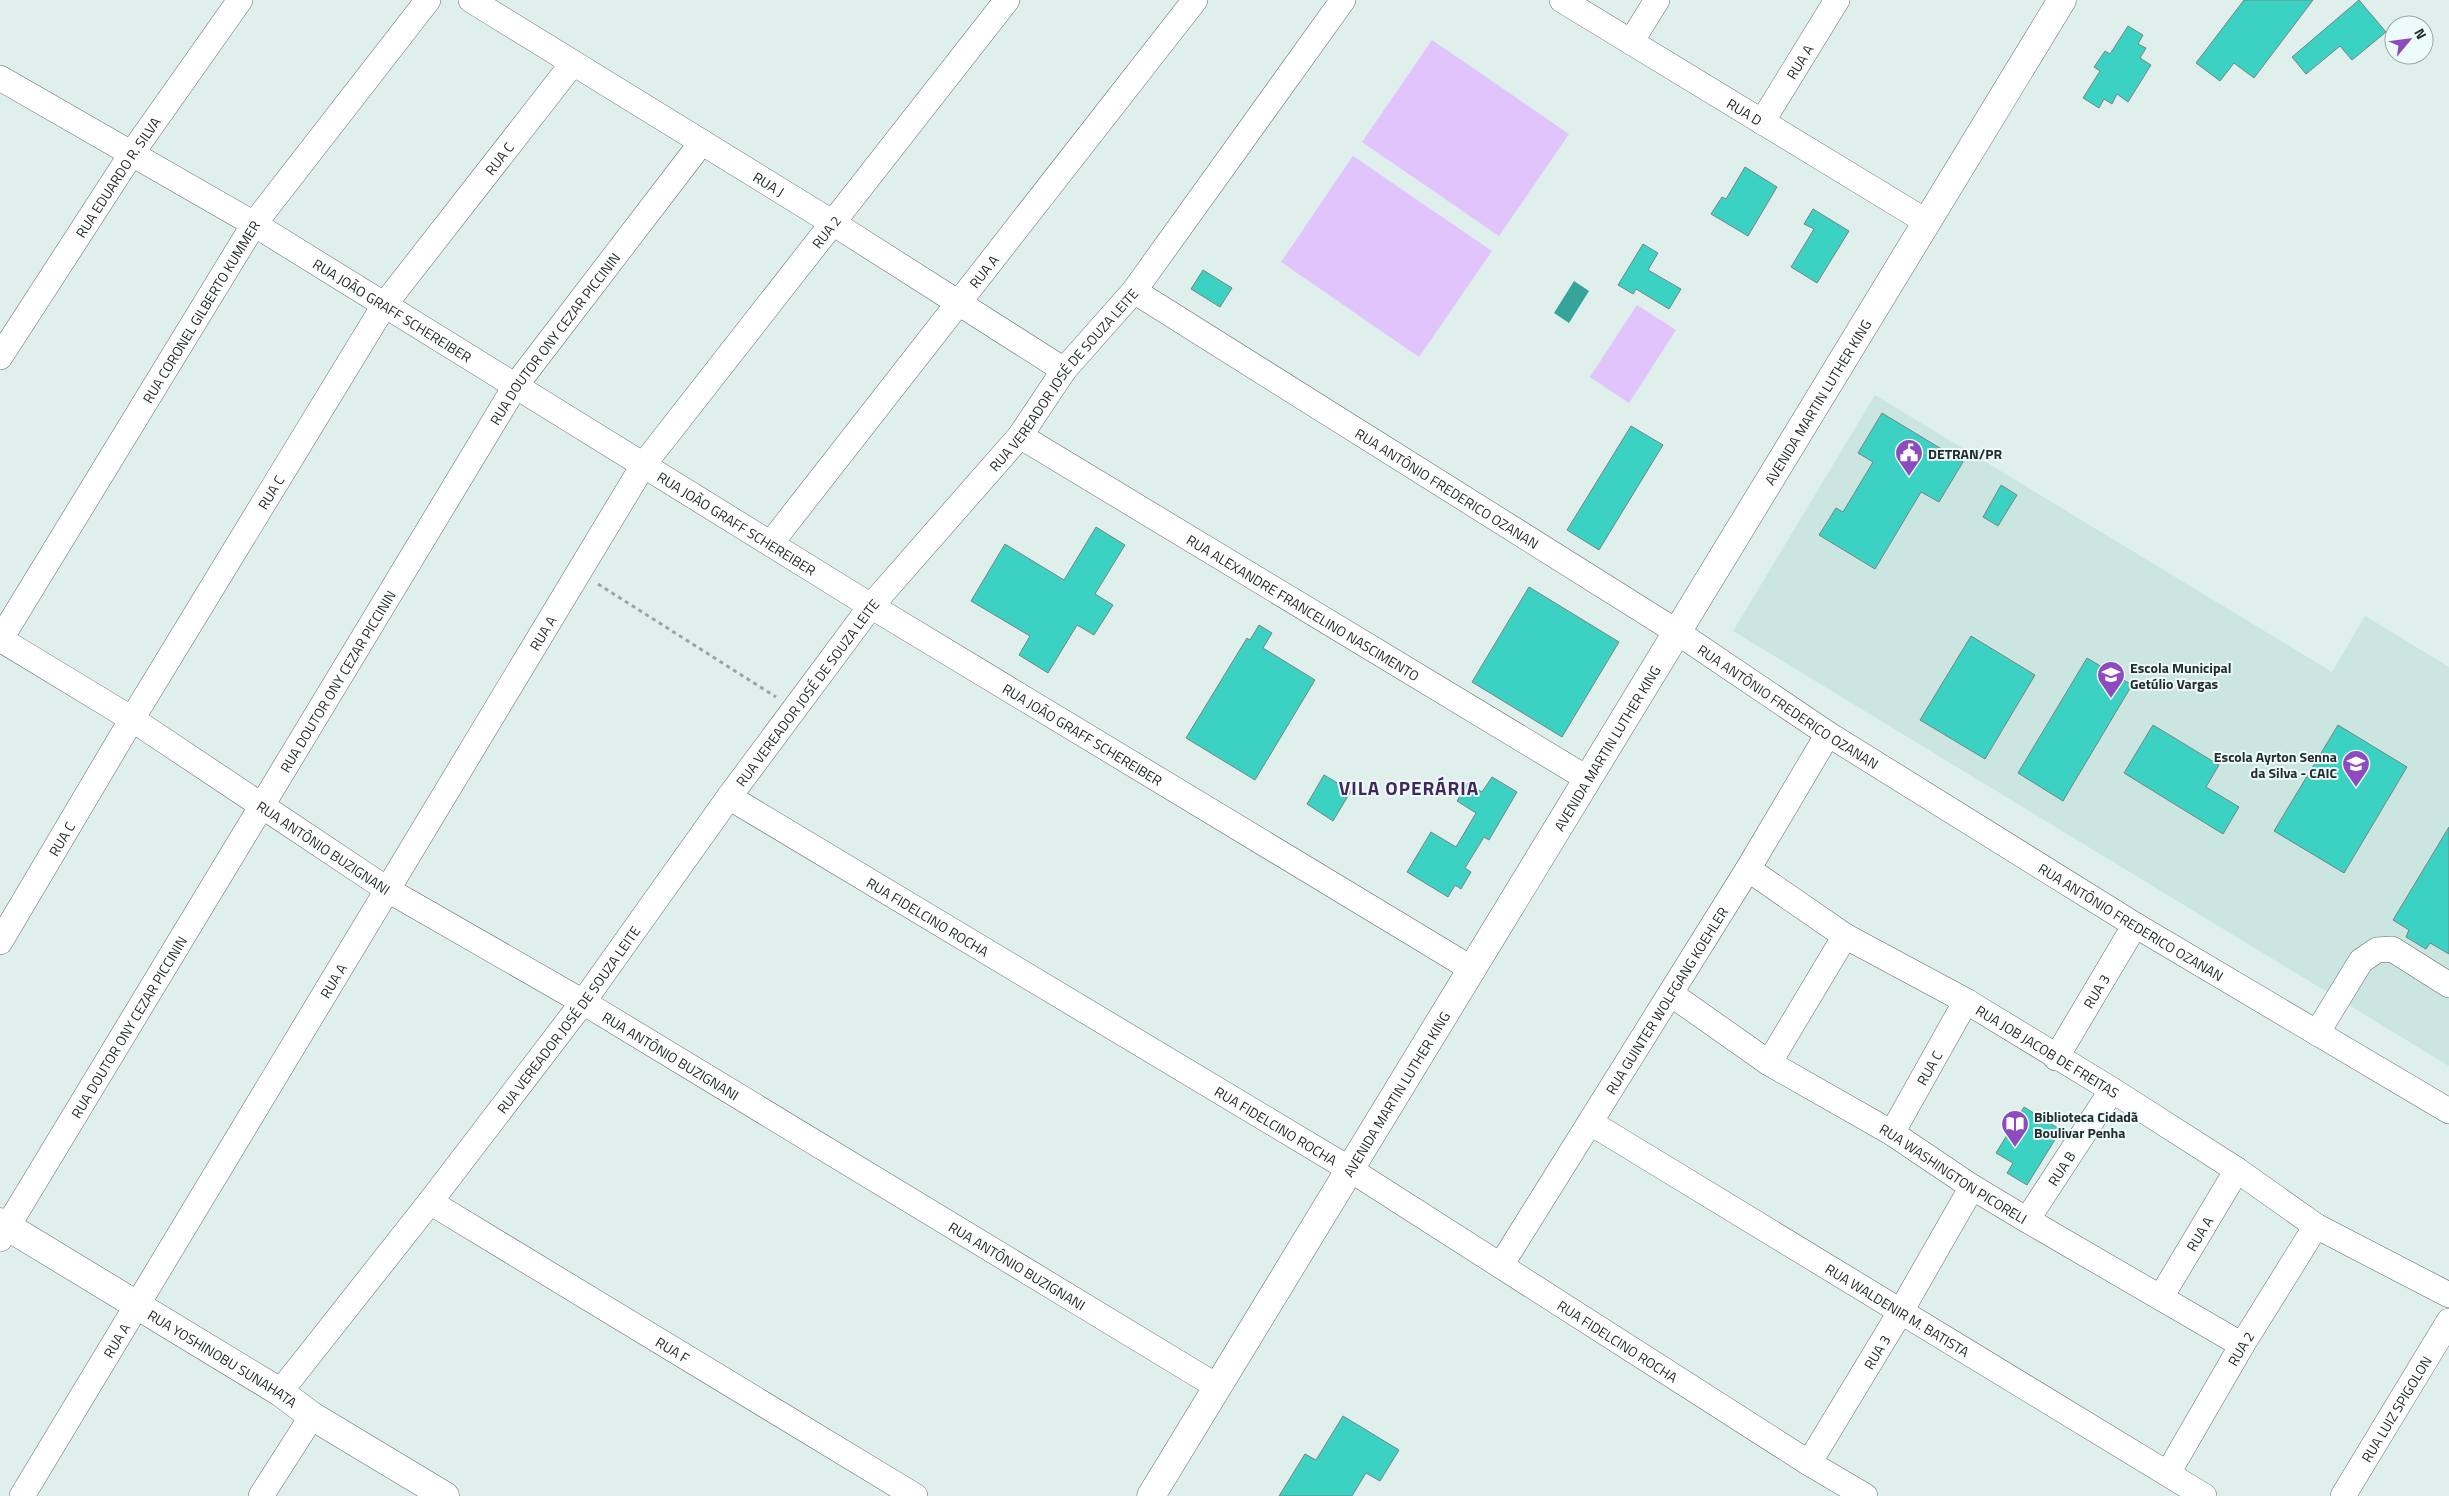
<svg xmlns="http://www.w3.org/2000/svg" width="2449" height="1496" viewBox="0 0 2449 1496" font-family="'Titillium Web',sans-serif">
<rect width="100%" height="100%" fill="#dfefec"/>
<path fill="#cbe5e1" d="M1875 395 2332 672 2365 616 2449 667V1066L1733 631Z"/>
<path fill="#e0c4fb" d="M1432 40 1569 134 1499 236 1362 142Z
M1353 156 1492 251 1419 357 1281 262Z
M1637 305 1676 330 1629 403 1590 377Z"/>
<path fill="#36a49a" d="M1574 281 1589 291 1569 323 1554 313Z"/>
<path fill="#3bd2c4" stroke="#778583" d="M2244 0H2313L2254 78 2234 63 2220 81 2196 63Z
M2359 0 2386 32 2352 60 2340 46 2306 74 2292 57Z
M2128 26 2143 35 2138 44 2146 48 2140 58 2151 65 2128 102 2117 94 2112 104 2104 99 2099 108 2083 98 2100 71 2094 67 2105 51 2110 54Z
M1745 167 1777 187 1748 236 1711 214 1722 197 1726 199Z
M1813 209 1849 231 1817 283 1791 267 1814 229 1804 224Z
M1643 244 1658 253 1648 270 1681 289 1669 309 1636 289 1633 294 1618 285Z
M1203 270 1232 288 1220 307 1191 289Z
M1882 413 1963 462 1939 502 1921 492 1875 569 1819 535 1836 508 1843 512 1873 462 1858 453Z
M1631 426 1663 445 1599 550 1567 530Z
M2001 485 2017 495 1998 526 1983 517Z
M1096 527 1125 545 1095 594 1113 605 1094 635 1077 625 1048 673 1019 655 1030 636 971 601 1005 544 1064 580Z
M1529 587 1619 642 1562 737 1472 682Z
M1259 625 1272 633 1263 648 1315 680 1255 780 1186 738 1247 638 1250 640Z
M1971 636 2035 675 1985 759 1920 720Z
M2087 658 2132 685 2063 801 2018 773Z
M2153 725 2219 765 2206 787 2239 807 2223 834 2124 773Z
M2338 725 2407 767 2344 873 2274 831Z
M1324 775 1351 791 1333 821 1307 804Z
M1492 777 1517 792 1489 840 1484 837 1465 868 1471 872 1461 889 1455 885 1448 897 1407 872 1431 832 1456 847 1476 813 1457 801 1468 783 1482 792Z
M2449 827V954L2430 943 2426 949 2406 937 2409 930 2393 920Z
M2024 1107 2061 1130 2027 1185 2007 1173 2013 1163 1996 1153Z
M1343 1416 1399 1450 1380 1481 1366 1473 1352 1496H1279L1305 1454 1316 1460Z"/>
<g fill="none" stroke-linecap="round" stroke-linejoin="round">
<defs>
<g id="minor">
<path id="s1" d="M471 0 833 223 1064 370"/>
<path id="s2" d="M1562 0 1927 222"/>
<path d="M1631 42 1657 0"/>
<path id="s3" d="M0 78 254 224 871 606 1472 969"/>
<path id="s4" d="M1762 122 1837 0"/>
<path id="s5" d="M1134 291 1677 632 1828 734 2135 925 2449 1111"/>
<path id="s6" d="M0 357 132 153 240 0"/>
<path id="s7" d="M1020 436 1588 779"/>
<path id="s8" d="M771 543 1195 0"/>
<path id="s9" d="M0 639 132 719 388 890 583 1002 1218 1387"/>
<path id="s10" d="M0 640 254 224 428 0"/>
<path id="s11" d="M729 797 1351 1170 1809 1463 1865 1496"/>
<path id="s12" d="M1748 869 1845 936 1966 1001 2112 1090 2237 1170 2316 1226 2449 1295"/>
<path id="s13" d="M0 942 132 719 385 304 573 63"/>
<path id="s14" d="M1671 994 1769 1063 1892 1133 1972 1187 2027 1220 2242 1345"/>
<path d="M2317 1033 2361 961 2377 950 2392 949 2449 985"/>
<path id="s15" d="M2056 1058 2135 925"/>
<path d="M1769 1063 1845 936"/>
<path id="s16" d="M1591 1123 2204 1496"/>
<path id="s17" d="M1892 1133 1966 1001"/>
<path id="s18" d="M430 1202 915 1496"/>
<path id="s19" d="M2027 1220 2112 1090"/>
<path id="s20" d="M0 1239 516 385 702 142"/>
<path id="s21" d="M1501 1265 1748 869 1828 734"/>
<path id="s22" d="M2161 1297 2237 1170"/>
<path id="s23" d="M280 1392 430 1202 583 1002 729 797 871 606 1020 436 1064 370 1134 291 1343 0"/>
<path id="s24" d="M1809 1463 1901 1311 1972 1187"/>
<path id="s25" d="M2168 1473 2242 1345 2316 1226"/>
<path id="s26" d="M22 1496 644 464 1007 0"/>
<path d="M261 1496 312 1416"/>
<path id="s27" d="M2343 1496 2449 1321"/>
</g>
<g id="major">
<path id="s28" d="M0 1222 280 1392 312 1416 445 1496"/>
<path id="s29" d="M1151 1496 2062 0"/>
</g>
</defs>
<use href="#minor" stroke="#606e6c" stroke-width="26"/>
<use href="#major" stroke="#606e6c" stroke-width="29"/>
<path stroke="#99a6a3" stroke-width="3" stroke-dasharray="4 4" stroke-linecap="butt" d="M598 584 776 697"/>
<use href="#minor" stroke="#fff" stroke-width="25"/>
<use href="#major" stroke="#fff" stroke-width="28"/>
</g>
<defs>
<symbol id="civic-pin" viewBox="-11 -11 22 30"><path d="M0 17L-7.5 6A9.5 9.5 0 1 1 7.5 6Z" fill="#8e4bc0" stroke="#ecfcfa"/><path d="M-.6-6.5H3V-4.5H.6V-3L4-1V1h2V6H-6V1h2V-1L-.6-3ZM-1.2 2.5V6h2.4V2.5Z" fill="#fff"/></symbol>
<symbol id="school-pin" viewBox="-11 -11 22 30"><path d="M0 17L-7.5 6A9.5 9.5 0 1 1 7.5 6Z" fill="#8e4bc0" stroke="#ecfcfa"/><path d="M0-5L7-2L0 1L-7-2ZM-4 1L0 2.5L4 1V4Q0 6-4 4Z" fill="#fff"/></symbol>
<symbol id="library-pin" viewBox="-11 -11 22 30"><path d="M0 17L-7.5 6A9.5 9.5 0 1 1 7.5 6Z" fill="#8e4bc0" stroke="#ecfcfa"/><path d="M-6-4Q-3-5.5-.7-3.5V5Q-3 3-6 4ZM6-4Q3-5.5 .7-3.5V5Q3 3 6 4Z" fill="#fff"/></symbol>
</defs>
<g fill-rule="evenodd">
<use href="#civic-pin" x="1893" y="437" width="32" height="43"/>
<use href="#school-pin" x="2095" y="659" width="32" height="43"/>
<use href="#school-pin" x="2340" y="748" width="32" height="43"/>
<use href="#library-pin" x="1999" y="1108" width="32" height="43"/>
</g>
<g text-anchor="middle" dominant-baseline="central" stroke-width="4" stroke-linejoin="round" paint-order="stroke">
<g font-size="14" fill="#262c2b" stroke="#ecfcfa">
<text stroke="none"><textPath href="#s4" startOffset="71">RUA A</textPath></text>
<text stroke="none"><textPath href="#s2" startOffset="214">RUA D</textPath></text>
<text stroke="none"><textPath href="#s13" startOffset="930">RUA C</textPath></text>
<text stroke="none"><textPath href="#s6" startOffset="215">RUA EDUARDO R. SILVA</textPath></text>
<text stroke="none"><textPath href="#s1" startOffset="350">RUA J</textPath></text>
<text stroke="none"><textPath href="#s26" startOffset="1500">RUA 2</textPath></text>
<text stroke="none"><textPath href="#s8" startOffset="345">RUA A</textPath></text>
<text stroke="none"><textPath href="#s3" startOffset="456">RUA JOÃO GRAFF SCHEREIBER</textPath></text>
<text stroke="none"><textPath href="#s10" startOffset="385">RUA CORONEL GILBERTO KUMMER</textPath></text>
<text stroke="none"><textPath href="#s20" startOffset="1058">RUA DOUTOR ONY CEZAR PICCININ</textPath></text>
<text stroke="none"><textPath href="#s23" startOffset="1281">RUA VEREADOR JOSÉ DE SOUZA LEITE</textPath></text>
<text stroke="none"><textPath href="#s29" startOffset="1281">AVENIDA MARTIN LUTHER KING</textPath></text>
<text stroke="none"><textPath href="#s5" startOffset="370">RUA ANTÔNIO FREDERICO OZANAN</textPath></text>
<text stroke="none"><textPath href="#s13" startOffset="525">RUA C</textPath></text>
<text stroke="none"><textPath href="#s3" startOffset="861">RUA JOÃO GRAFF SCHEREIBER</textPath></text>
<text stroke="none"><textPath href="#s7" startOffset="331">RUA ALEXANDRE FRANCELINO NASCIMENTO</textPath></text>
<text stroke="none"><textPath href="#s26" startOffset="1008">RUA A</textPath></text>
<text stroke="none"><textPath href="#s20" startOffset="652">RUA DOUTOR ONY CEZAR PICCININ</textPath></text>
<text stroke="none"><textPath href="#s23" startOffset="876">RUA VEREADOR JOSÉ DE SOUZA LEITE</textPath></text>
<text stroke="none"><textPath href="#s5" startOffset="775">RUA ANTÔNIO FREDERICO OZANAN</textPath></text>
<text stroke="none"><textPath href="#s3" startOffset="1266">RUA JOÃO GRAFF SCHEREIBER</textPath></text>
<text stroke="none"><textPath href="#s29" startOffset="876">AVENIDA MARTIN LUTHER KING</textPath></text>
<text stroke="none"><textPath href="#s13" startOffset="120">RUA C</textPath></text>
<text stroke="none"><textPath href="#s9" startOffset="385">RUA ANTÔNIO BUZIGNANI</textPath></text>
<text stroke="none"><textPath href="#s11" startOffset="232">RUA FIDELCINO ROCHA</textPath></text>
<text stroke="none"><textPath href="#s5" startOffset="1180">RUA ANTÔNIO FREDERICO OZANAN</textPath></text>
<text stroke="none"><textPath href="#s26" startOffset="602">RUA A</textPath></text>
<text stroke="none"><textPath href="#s15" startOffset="78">RUA 3</textPath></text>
<text stroke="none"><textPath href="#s21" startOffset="312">RUA GUINTER WOLFGANG KOEHLER</textPath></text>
<text stroke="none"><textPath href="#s23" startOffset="471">RUA VEREADOR JOSÉ DE SOUZA LEITE</textPath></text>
<text stroke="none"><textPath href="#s20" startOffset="248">RUA DOUTOR ONY CEZAR PICCININ</textPath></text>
<text stroke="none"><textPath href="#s12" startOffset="351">RUA JOB JACOB DE FREITAS</textPath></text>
<text stroke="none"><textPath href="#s9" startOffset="790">RUA ANTÔNIO BUZIGNANI</textPath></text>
<text stroke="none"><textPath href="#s17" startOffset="75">RUA C</textPath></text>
<text stroke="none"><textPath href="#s29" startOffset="471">AVENIDA MARTIN LUTHER KING</textPath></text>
<text stroke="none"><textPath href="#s11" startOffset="638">RUA FIDELCINO ROCHA</textPath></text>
<text stroke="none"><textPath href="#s19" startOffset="62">RUA B</textPath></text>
<text stroke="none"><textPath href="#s14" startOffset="335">RUA WASHINGTON PICORELI</textPath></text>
<text stroke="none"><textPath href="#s22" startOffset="74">RUA A</textPath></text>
<text stroke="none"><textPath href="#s9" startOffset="1195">RUA ANTÔNIO BUZIGNANI</textPath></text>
<text stroke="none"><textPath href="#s16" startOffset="359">RUA WALDENIR M. BATISTA</textPath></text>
<text stroke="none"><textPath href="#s26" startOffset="182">RUA A</textPath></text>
<text stroke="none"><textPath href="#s11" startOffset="1042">RUA FIDELCINO ROCHA</textPath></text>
<text stroke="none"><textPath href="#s18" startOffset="284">RUA F</textPath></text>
<text stroke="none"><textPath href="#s25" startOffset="144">RUA 2</textPath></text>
<text stroke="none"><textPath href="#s24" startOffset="130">RUA 3</textPath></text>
<text stroke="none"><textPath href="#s28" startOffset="261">RUA YOSHINOBU SUNAHATA</textPath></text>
<text stroke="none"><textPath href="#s27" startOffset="102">RUA LUIZ SPIGOLON</textPath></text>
</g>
<g font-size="14" font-weight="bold" fill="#262c2b" stroke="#ecfcfa" text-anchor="start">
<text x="1928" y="453">DETRAN/PR</text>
<text x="2130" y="667">Escola Municipal<tspan x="2130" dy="16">Getúlio Vargas</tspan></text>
<text x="2337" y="756" text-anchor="end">Escola Ayrton Senna<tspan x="2337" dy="16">da Silva - CAIC</tspan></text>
<text x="2034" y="1116">Biblioteca Cidadã<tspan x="2034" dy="16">Boulivar Penha</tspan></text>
</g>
<g font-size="19" font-weight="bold" letter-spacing="1" fill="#45255d" stroke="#ecfcfa">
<text x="1409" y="787">VILA OPERÁRIA</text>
</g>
</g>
<g transform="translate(2409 40) rotate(61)"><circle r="24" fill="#ecfcfa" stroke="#9da9a7"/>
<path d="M0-4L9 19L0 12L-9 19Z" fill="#8e4bc0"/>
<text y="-8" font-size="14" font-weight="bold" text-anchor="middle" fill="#262c2b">N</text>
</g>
</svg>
